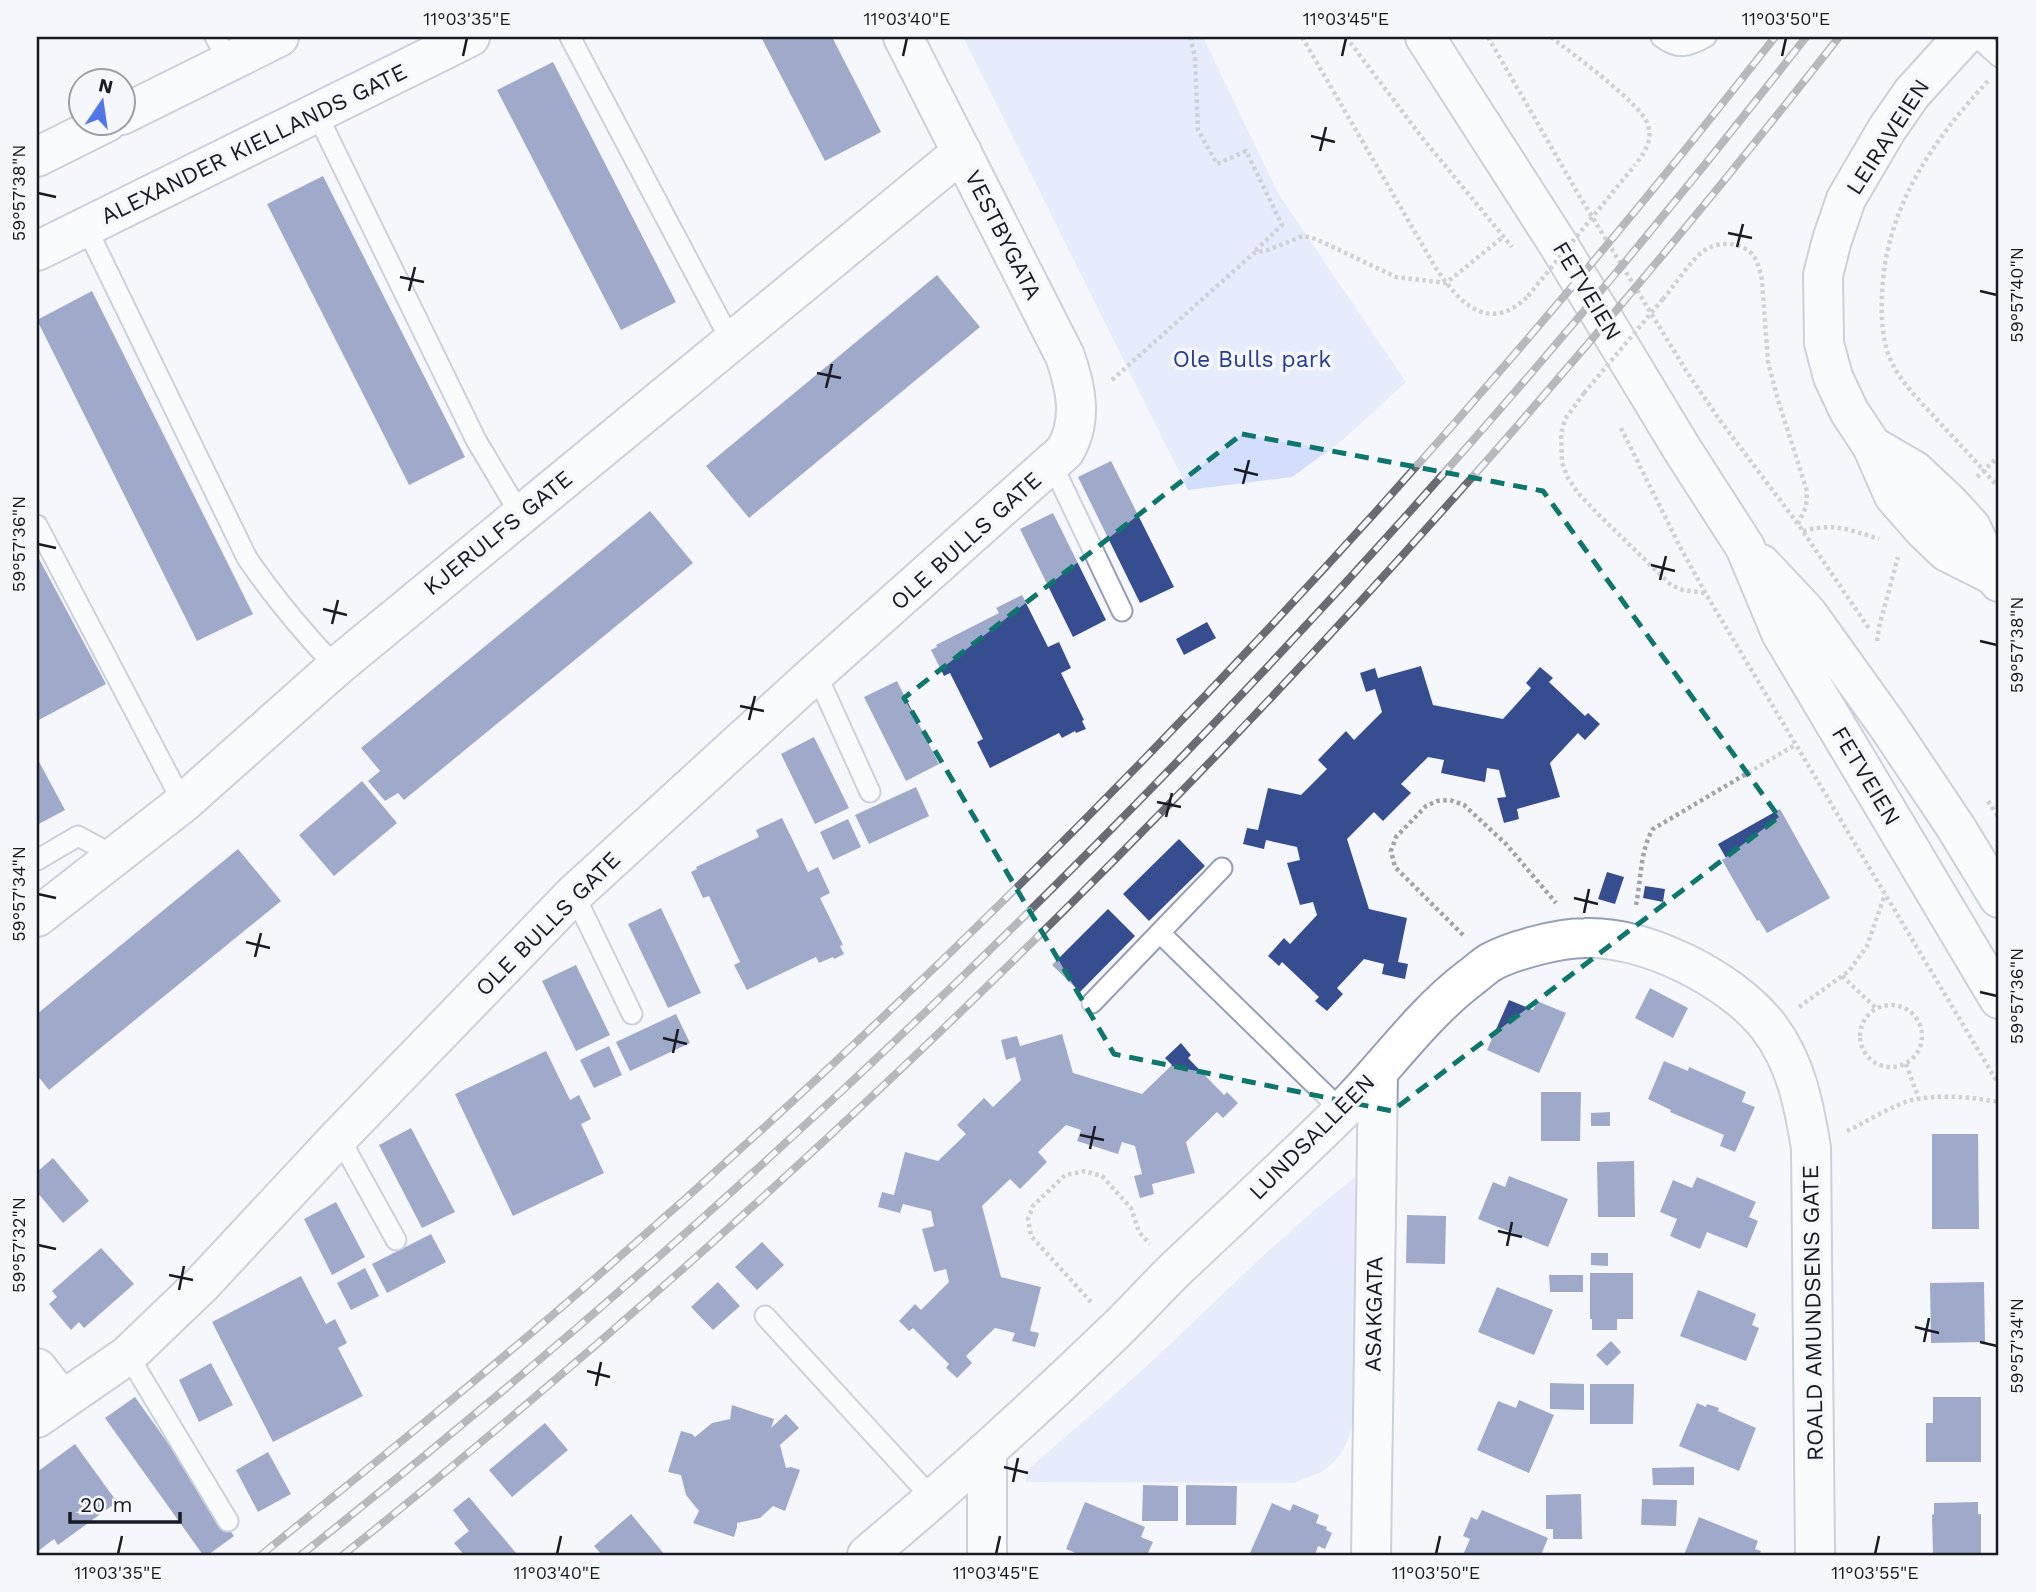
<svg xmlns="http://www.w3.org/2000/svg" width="2036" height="1592" viewBox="0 0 2036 1592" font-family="'Work Sans',sans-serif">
<rect width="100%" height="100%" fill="#f5f7fc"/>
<path fill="#d2defb" d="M963 37H1203L1278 193 1406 382 1343 440 1292 477 1188 490Z
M1355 1177 1358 1392C1354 1422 1350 1456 1321 1472 1312 1476 1303 1479 1294 1483L1026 1482 1025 1472C1062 1439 1101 1407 1138 1374 1210 1308 1278 1237 1355 1177Z"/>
<path fill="#364d8f" d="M761 37H832L881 132 825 161Z
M553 62 676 302 621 330 497 90Z
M323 176 465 457 409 485 267 204Z
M937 275 980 327 749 518 706 466Z
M92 291 253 614 197 641 37 320Z
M1111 461 1174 587 1140 603 1078 477Z
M650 511 693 563 404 800 398 793 385 801 368 781 380 771 361 748Z
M1053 513 1106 620 1073 637 1020 529Z
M37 555 106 684 37 721Z
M1022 595 1048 647 1059 642 1071 668 1061 673 1084 720 1082 721 1086 729 1076 733 1075 731 1062 738 1059 733 990 768 977 742 983 739 950 673 944 676 931 650 937 647 936 645 999 613 996 608Z
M1207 622 1216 638 1184 655 1176 639Z
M1421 666 1433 705 1503 719 1531 688 1526 683 1540 667 1553 678 1549 682 1585 716 1588 713 1600 724 1585 740 1578 733 1550 763 1560 797 1517 809 1519 819 1504 823 1497 798 1506 797 1499 770 1487 768 1485 782 1441 773 1444 760 1428 757 1401 784 1411 793 1383 821 1374 812 1347 839 1369 909 1407 918 1398 962 1408 964 1405 979 1382 974 1384 964 1364 959 1337 988 1343 994 1327 1011 1315 1001 1319 997 1282 962 1279 966 1268 956 1284 938 1290 944 1317 915 1313 902 1300 905 1287 863 1300 860 1297 847 1266 840 1264 849 1243 844 1247 828 1258 830 1268 788 1301 795 1327 769 1318 760 1346 731 1354 740 1382 712 1375 689 1366 692 1360 673 1375 668 1378 678Z
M897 681 939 764 906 781 864 697Z
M814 737 849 808 815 824 781 754Z
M37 758 65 810 37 825Z
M362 781 397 823 334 876 299 835Z
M916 787 929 816 869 844 855 815Z
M1780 809 1830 898 1767 933 1759 920 1757 921 1722 860 1726 858 1718 844Z
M782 818 808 872 818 867 830 893 820 898 843 945 840 946 844 954 834 959 833 957 819 963 816 957 747 990 734 965 740 962 709 896 703 898 691 872 697 869 696 867 759 837 756 830Z
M848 819 861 847 833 860 820 832Z
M1179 839 1205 866 1149 921 1123 894Z
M238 849 281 901 49 1090 37 1075V1014Z
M1607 872 1624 877 1615 904 1598 899Z
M1645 886 1665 889 1663 902 1643 898Z
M661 908 701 993 668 1008 628 924Z
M1108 909 1135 936 1080 992 1052 965Z
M576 965 610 1035 576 1051 542 981Z
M1650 988 1688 1008 1673 1038 1635 1018Z
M1509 1000 1533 1010 1537 1001 1566 1013 1539 1073 1487 1050Z
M676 1014 690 1043 630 1071 616 1042Z
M1062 1034 1073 1073 1142 1094 1172 1065 1165 1058 1181 1043 1191 1055 1188 1058 1224 1095 1227 1092 1238 1103 1223 1118 1217 1112 1186 1142 1195 1173 1152 1184 1154 1194 1140 1198 1134 1176 1142 1174 1135 1146 1122 1142 1118 1154 1077 1141 1081 1130 1066 1125 1038 1152 1047 1162 1020 1189 1010 1179 982 1206 1001 1277 1041 1287 1030 1331 1039 1333 1035 1347 1012 1341 1015 1333 995 1328 966 1356 972 1363 957 1378 946 1368 949 1364 913 1328 909 1331 899 1321 915 1304 921 1310 949 1282 946 1269 934 1272 922 1229 934 1226 931 1211 903 1204 900 1213 878 1207 882 1192 894 1195 905 1152 938 1161 966 1134 957 1125 984 1098 993 1107 1021 1080 1015 1057 1006 1060 1001 1040 1017 1036 1020 1046Z
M609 1046 622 1075 594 1088 580 1060Z
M546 1051 570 1100 579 1095 591 1119 581 1124 604 1173 513 1216 455 1094Z
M1664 1061 1688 1071 1689 1067 1746 1092 1742 1102 1755 1107 1735 1152 1720 1146 1724 1135 1670 1112 1671 1110 1648 1099Z
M1541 1092H1581L1580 1141H1541Z
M1610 1112V1126H1591V1113Z
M411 1128 455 1212 422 1228 379 1145Z
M1932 1134H1978L1979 1229H1932Z
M53 1158 89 1201 63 1223 37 1192V1172Z
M1634 1161 1635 1217H1598L1597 1162Z
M1509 1176 1568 1199 1548 1247 1478 1219 1493 1182 1505 1187Z
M1697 1177 1756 1202 1749 1217 1758 1221 1747 1248 1707 1232 1700 1249 1670 1236 1677 1219 1660 1212 1673 1180 1692 1188Z
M336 1202 365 1257 332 1275 304 1219Z
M1407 1215 1446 1216 1445 1264 1406 1263Z
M431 1234 446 1262 387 1293 372 1264Z
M762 1242 784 1265 757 1290 735 1267Z
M101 1248 134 1284 84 1328 79 1322 71 1330 49 1304 57 1297 52 1291Z
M1591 1253H1608V1266L1591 1265Z
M365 1268 379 1296 351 1310 337 1283Z
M1590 1273H1633V1319H1617V1330H1592V1319H1590Z
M1549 1275H1583V1292H1550Z
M301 1276 326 1324 335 1319 347 1343 338 1348 363 1396 273 1442 212 1322Z
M718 1282 740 1306 713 1330 691 1307Z
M1984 1282 1985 1342 1931 1343 1930 1283Z
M1497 1287 1553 1310 1534 1355 1478 1332Z
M1698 1290 1756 1314 1752 1325 1759 1328 1746 1361 1680 1336Z
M1611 1341 1621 1352 1607 1366 1596 1355Z
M211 1363 233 1405 199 1422 179 1380Z
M1550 1383 1584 1384V1410L1550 1409Z
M1590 1384H1634L1633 1424H1590Z
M135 1397 234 1536 208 1555H203L105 1418Z
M1933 1397H1981V1462H1926V1423H1933Z
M1519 1400 1554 1415 1529 1473 1477 1450 1498 1401 1516 1408Z
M1697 1403 1706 1407 1707 1404 1719 1408 1718 1411 1756 1428 1739 1471 1679 1446Z
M732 1405 774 1419 771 1428 786 1414 799 1428 780 1445 786 1468 791 1467 800 1470 785 1511 773 1506 760 1518 737 1523V1527L734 1537 693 1523 699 1511 686 1495 681 1475 668 1472 681 1431 692 1434 695 1437 712 1423 730 1419Z
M545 1423 568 1450 512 1497 489 1470Z
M75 1444 117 1502 58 1545 54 1539 37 1552V1472Z
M268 1452 291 1494 258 1512 236 1470Z
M1694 1467V1485H1653L1652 1468Z
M1143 1485 1178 1486V1521H1142Z
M1186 1485 1237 1486 1236 1525H1186Z
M1581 1494 1582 1539H1553V1529H1546V1495Z
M469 1497 516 1553 513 1555H464L454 1543 469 1531 453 1510Z
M1642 1499 1677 1500 1676 1526 1641 1525Z
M1085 1502 1145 1527 1141 1537 1153 1542 1147 1555H1080L1066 1549Z
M1978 1502V1514H1981V1555H1933L1932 1515 1934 1514V1503Z
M1272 1503 1290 1511 1293 1504 1319 1515 1316 1523 1327 1527 1326 1530 1332 1533 1325 1549 1318 1546 1315 1555H1256L1250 1553Z
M1482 1510 1548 1538 1541 1555H1463L1470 1539 1463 1536 1471 1517 1477 1520Z
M631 1514 665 1555H602L594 1546Z
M1699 1517 1758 1541 1755 1549 1761 1551 1759 1555H1684Z"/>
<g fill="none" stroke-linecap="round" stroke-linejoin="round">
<defs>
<path id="lane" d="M215 37 229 61
M570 37 732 343
M1661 37C1678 50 1688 47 1706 37
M1977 37 1999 57
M316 112 476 440 520 514
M86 227 247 558C275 599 302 631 336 667
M1052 464 1122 611
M37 525 183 803
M816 673 870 792
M37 860 78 836 115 856
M574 894 632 1014
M1160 933 1342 1111
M1092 1003 1222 868
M339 1137 396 1240
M765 1316 933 1499
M128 1355 228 1521"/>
<path id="street" d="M1963 37 1912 93 1887 129 1846 199 1832 240 1823 275 1824 343 1833 377 1849 411 1872 446 1894 496 1923 529 1947 552 1993 575 1999 582
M1872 446 1915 471 1949 503 1971 527 1993 575
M37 917 183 803 336 667 962 152
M37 1368 62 1400
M37 1418 128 1355 202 1284 339 1137 574 894 816 673 1065 451C1083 420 1076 388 1065 356L903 37
M867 1555C952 1484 1034 1409 1114 1332 1136 1311 1156 1288 1178 1267 1232 1216 1286 1166 1339 1114 1384 1070 1420 1016 1470 978 1477 973 1484 966 1491 962 1513 950 1560 938 1585 938 1646 936 1731 979 1768 1026 1796 1062 1804 1105 1811 1148L1815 1555
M987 1555V1451
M1371 1555 1378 1072"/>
<path id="secondary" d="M122 115 279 37
M37 157 107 122
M37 251 470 37"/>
<path id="highway" d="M1425 37 1558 244 1682 449 1745 547 1781 633 1999 999
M1761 564 1807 613 1888 726 1955 826 1999 898"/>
</defs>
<use href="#lane" stroke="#969fb6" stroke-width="23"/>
<use href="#street" stroke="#969fb6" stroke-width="42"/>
<use href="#secondary" stroke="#969fb6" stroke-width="42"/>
<use href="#highway" stroke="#969fb6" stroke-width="42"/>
<path stroke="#a0a3a9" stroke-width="4.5" stroke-dasharray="3.5 3.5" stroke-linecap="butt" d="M1190 37 1195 57 1198 130 1217 164 1246 151 1282 225 1255 251
M1302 37 1434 265C1457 301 1488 336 1528 296
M1346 37 1420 135 1512 247
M1488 37 1580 197 1687 372 1719 419 1798 524 1870 630
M1551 37C1571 53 1642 104 1648 125 1653 141 1644 153 1635 165
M1988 81C1931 142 1885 210 1882 295 1881 318 1882 342 1892 363 1903 385 1922 403 1938 421 1959 443 1979 465 1999 488
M1663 299C1673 287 1691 261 1702 252 1716 241 1740 241 1752 254 1758 261 1760 271 1762 280L1768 362 1778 400 1807 491 1806 507 1798 524
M1112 380 1254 253 1268 250 1303 236 1316 239 1396 277 1446 283 1503 237
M1584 393 1565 419 1561 434 1562 463 1568 478 1578 493 1600 516 1671 585 1683 590 1705 593
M1621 428 1680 547 1706 594 1999 1085
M1977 477 1999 456
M1803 531C1835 523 1848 529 1879 539
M1877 641 1879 627 1898 557
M1988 801 1999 818
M1636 905C1641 881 1640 850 1653 829L1795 745
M1463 935 1395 867 1391 851 1396 837 1426 806 1437 801 1450 800 1464 805 1506 844 1556 903
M1842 976 1876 1008
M1860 1036a31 31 0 1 1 62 0a31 31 0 1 1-62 0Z
M1799 1007 1849 971 1867 946 1885 894
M1906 1064 1919 1099
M1847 1131C1864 1123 1895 1104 1912 1100 1941 1094 1970 1097 1999 1102
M1091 1302 1031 1236 1028 1219 1033 1206 1065 1175 1085 1171 1102 1176 1131 1208 1139 1232 1150 1244"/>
<use href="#lane" stroke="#fff" stroke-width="19"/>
<use href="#street" stroke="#fff" stroke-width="38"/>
<use href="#secondary" stroke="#fff" stroke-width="38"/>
<use href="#highway" stroke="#fff" stroke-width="38"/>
<defs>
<path id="rail" d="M261 1555C370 1467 479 1379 585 1287 1020 910 1420 490 1775 37
M301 1555C861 1113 1368 600 1806 37
M343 1555C900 1110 1399 597 1839 37"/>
</defs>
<use href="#rail" stroke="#696c74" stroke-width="8"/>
<use href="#rail" stroke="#f5f7fc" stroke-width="5" stroke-dasharray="16" stroke-linecap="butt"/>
<path stroke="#a0a3a9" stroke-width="4.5" stroke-dasharray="3.5 3.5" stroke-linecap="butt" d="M1528 296 1635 165
M1584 393 1663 299"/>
</g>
<path d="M0 0H2036V1592H0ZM1242 434 1543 491 1779 817 1392 1111 1114 1054 904 698Z" fill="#f5f7fc" fill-opacity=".55" fill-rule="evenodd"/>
<path fill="none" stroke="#0f766e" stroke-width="5" stroke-dasharray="14 9" stroke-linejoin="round" d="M1242 434 1543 491 1779 817 1392 1111 1114 1054 904 698Z"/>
<path fill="none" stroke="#181b24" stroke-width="2.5" d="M463 56 467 38M903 56 907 38M1342 56 1346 38M1782 56 1786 38M1311 136 1335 142M1320 151 1326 127M38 193 56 197M1728 233 1752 238M1737 247 1743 224M400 277 424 282M409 291 415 267M1980 291 1997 295M817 373 841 378M826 388 832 364M1234 469 1258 475M1243 484 1249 460M38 544 56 548M1651 565 1675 571M1660 580 1666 556M323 609 347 615M332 624 338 600M1980 641 1997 645M740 706 764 711M749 720 755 696M1157 802 1181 807M1166 817 1172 793M38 894 56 898M1574 898 1598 904M1584 913 1589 889M246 942 270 948M255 957 261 933M1980 992 1997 996M663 1038 687 1044M673 1053 678 1029M1080 1135 1104 1140M1090 1149 1095 1126M1498 1231 1522 1237M38 1245 56 1249M1507 1246 1512 1222M169 1275 193 1280M179 1290 184 1266M1915 1327 1939 1333M1924 1342 1929 1318M1980 1342 1997 1346M587 1371 610 1377M596 1386 601 1362M1004 1467 1028 1473M1013 1482 1018 1458M118 1554 122 1536M557 1554 561 1536M996 1554 1000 1536M1436 1554 1440 1536M1875 1554 1879 1536"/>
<g text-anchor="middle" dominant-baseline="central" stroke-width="7" stroke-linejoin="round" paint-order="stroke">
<g font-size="23" fill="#181b24" stroke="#f5f7fc">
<text transform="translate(1888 137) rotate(-57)">LEIRAVEIEN</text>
<text transform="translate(254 144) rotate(-26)">ALEXANDER KIELLANDS GATE</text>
<text transform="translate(1003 235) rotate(63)">VESTBYGATA</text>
<text transform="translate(1587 291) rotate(59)">FETVEIEN</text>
<text transform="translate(498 533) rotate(-39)">KJERULFS GATE</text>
<text transform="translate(966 541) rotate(-42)">OLE BULLS GATE</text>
<text transform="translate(1866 776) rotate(59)">FETVEIEN</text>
<text transform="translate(548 924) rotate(-45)">OLE BULLS GATE</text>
<text transform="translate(1312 1137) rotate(-45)">LUNDSALLEEN</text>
<text transform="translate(1813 1313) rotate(-91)">ROALD AMUNDSENS GATE</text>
<text transform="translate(1374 1314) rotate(-89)">ASAKGATA</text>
</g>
<g font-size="23" fill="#243d92" stroke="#f5f7fc">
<text x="1252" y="359">Ole Bulls park</text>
</g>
</g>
<rect width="2036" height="1592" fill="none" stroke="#f5f7fc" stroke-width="77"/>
<g transform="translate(102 102) rotate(13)"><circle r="33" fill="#f5f7fc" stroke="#9d9fa6" stroke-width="2"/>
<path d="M0-5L12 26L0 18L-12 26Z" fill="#5076ea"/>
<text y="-10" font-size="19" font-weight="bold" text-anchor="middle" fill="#181b24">N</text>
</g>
<path d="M70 1512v10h110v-10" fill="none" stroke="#181b24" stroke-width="3.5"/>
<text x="80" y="1512" font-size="21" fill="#181b24" stroke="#f5f7fc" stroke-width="5" paint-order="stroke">20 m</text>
<rect x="38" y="38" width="1959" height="1516" fill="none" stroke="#181b24" stroke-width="2.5"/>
<g font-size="18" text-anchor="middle" fill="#181b24">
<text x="467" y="25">11°03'35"E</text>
<text x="907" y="25">11°03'40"E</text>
<text x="1346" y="25">11°03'45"E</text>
<text x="1786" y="25">11°03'50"E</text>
<text transform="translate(19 193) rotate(-90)" y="6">59°57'38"N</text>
<text transform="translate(2017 295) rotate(-90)" y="6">59°57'40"N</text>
<text transform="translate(19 544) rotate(-90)" y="6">59°57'36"N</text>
<text transform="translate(2017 645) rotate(-90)" y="6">59°57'38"N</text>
<text transform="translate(19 894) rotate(-90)" y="6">59°57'34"N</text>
<text transform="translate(2017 996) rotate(-90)" y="6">59°57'36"N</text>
<text transform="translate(19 1245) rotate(-90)" y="6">59°57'32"N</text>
<text transform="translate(2017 1346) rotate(-90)" y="6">59°57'34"N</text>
<text x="118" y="1579">11°03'35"E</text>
<text x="557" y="1579">11°03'40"E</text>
<text x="996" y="1579">11°03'45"E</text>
<text x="1436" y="1579">11°03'50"E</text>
<text x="1875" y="1579">11°03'55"E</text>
</g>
</svg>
